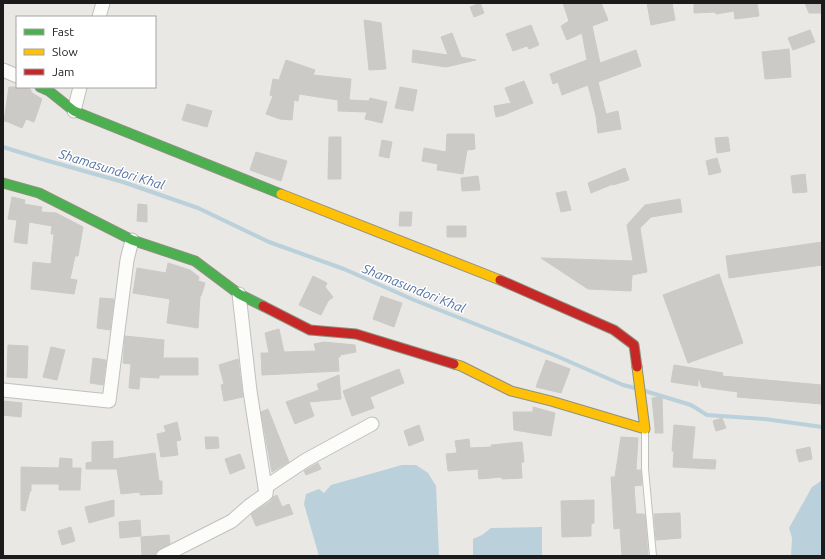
<svg xmlns="http://www.w3.org/2000/svg" width="825" height="559" viewBox="0 0 825 559" font-family="Ubuntu,sans-serif">
<rect width="100%" height="100%" fill="#e9e8e4"/>
<path fill="#bad0da" d="M402 465H416L428 473 436 486 439 556H319L304 504 306 494 319 489 324 493 331 485Z
M821 481 822 482V556H791L792 538 789 528 812 487Z
M542 527V556H473V539L482 535 491 528Z"/>
<g fill="none" stroke-linecap="round" stroke-linejoin="round">
<path stroke="#bad0da" stroke-width="4" d="M3 147 45 160 123 182 198 208 269 242 344 269 414 300 554 355 623 385 635 388
M645 391 691 405 707 415 765 419 822 427"/>
</g>
<path fill="#cccac7" stroke="#cccac5" d="M480 3 484 13 474 17 470 7Z
M563 3H601L608 20 592 26 600 63 636 50 641 66 598 82 606 114 618 111 621 129 598 133 596 116 588 85 562 95 558 82 553 84 550 74 587 60 582 33 567 40 561 26 569 21Z
M647 3H672L675 20 651 25Z
M694 3H757L759 16 735 19 734 11 716 14 715 12 694 13Z
M805 3H822V13H809Z
M364 20 381 23 386 69 369 70Z
M531 25 539 45 529 49 527 46 513 51 506 34Z
M810 30 815 42 793 50 788 38Z
M452 33 461 57 476 60 446 67 412 62 413 50 448 55 441 37Z
M789 49 791 77 765 79 762 52Z
M286 60 315 70 313 75 351 79 349 100 369 101 370 98 387 102 382 123 365 119 367 112 338 111V100L299 94 298 101 294 100 292 120 280 119 266 114 273 96 270 95 273 79 279 80Z
M524 81 533 103 504 115 496 117 494 106 511 103 505 88Z
M9 87H23L30 89 32 93 42 99 34 122 26 119 22 128 8 122 4 121Z
M400 87 417 90 413 111 395 108Z
M187 104 212 111 207 127 182 120Z
M447 134H474L475 149 467 150 463 174 437 170 438 164 422 161 424 148 446 152Z
M329 137H341V179H328Z
M728 137 730 151 717 153 715 138Z
M382 140 392 142 389 158 379 156Z
M256 152 287 161 281 181 250 170Z
M717 158 721 172 709 175 706 161Z
M625 168 629 180 613 185V184L591 193 588 183Z
M805 174 807 192 793 193 791 176Z
M478 176 480 190 462 191 461 178Z
M566 191 571 210 561 212 556 193Z
M12 197 25 200 24 204 42 207 41 212 56 213 83 227 78 256H75L70 279 77 280 74 294 31 289 33 262 51 264 54 234H51L52 226 29 222 27 244 14 242 17 220 8 219Z
M680 199 682 212 651 217 640 228 647 272 632 275 631 291 588 289 541 258 633 261 627 225 645 205Z
M138 204 147 205V222L137 221Z
M400 212H412L411 226H399Z
M447 226H466V237H447Z
M822 242V265L729 278 726 256Z
M168 263 190 270 199 277 198 281 205 283 201 296H200L198 328 167 323 170 299 133 293 137 268 166 273Z
M719 274 743 343 688 363 663 295Z
M313 276 327 283 325 287 333 297 328 301 321 315 299 305Z
M381 296 402 303 394 327 373 319Z
M100 298 114 299 110 330 97 328Z
M279 329 284 352 316 351 314 344 324 342 355 345 356 352 340 355V357H338L339 371 262 375 261 353H269L265 333Z
M125 336 164 340 163 358H198V375H159V378L140 377 139 389 129 388 131 364 123 363Z
M8 345 28 346 27 378 7 377Z
M51 347 65 350 57 380 43 377Z
M93 358 106 360 103 385 90 383Z
M238 359 243 397 224 401 221 385 224 384 219 365Z
M546 360 570 369 561 393 536 387Z
M674 365 723 373 722 376 822 385V404L737 397 738 392 702 387 698 377V386L671 382Z
M399 369 404 383 370 397 374 408 352 416 343 391Z
M339 375 341 399 309 402 314 416 295 424 286 402 319 390 317 384Z
M662 397 663 433H655V428L652 398Z
M3 401 22 403 21 417 3 415Z
M533 407 555 413 551 436 514 430 513 412H533Z
M268 409 289 462 272 472 261 412Z
M722 418 726 428 716 431 713 421Z
M177 422 181 440 176 441 178 455 161 457 157 434 166 432 164 426Z
M419 425 424 440 409 446 404 431Z
M674 425 695 427 692 459 716 460 715 469 673 467 674 451H672Z
M205 437H218L219 448 206 449Z
M621 437 638 438 636 470H641L642 485 634 486 636 514H643L645 515 648 556H622L620 528 614 529 611 477H615Z
M469 439 470 448 492 447 491 445 522 442 524 462H521L522 478 502 479V477L479 479 478 469 448 471 446 454 457 453 455 441Z
M113 441V459L155 453 159 481H162V494L140 495V492L121 494 117 469H86V463L92 462V442Z
M810 447 812 459 799 462 796 450Z
M240 454 245 468 230 474 225 459Z
M60 458 72 459V468H81L80 490H59V484H31V491H30L25 511 21 510V467L59 468Z
M318 463 321 469 306 475 304 471Z
M277 495 282 507 289 504 293 514 256 526 251 514 271 501 273 497Z
M114 500V516L89 523 85 507Z
M594 500V523L591 524V536L562 537 561 501Z
M680 513 681 538 656 540 654 514Z
M140 520 141 536 120 538 119 522Z
M71 527 75 541 62 545 58 531Z
M169 535 170 544 159 549 156 552 155 556H142L141 537Z"/>
<g fill="none" stroke-linecap="round" stroke-linejoin="round">
<defs>
<path id="lane" d="M645 430V469L653 556"/>
<path id="street" d="M99 17 103 3
M3 70 17 76
M74 111 80 87
M239 294 250 391 266 494
M3 390 109 401 127 260 132 240
M163 556 232 521 249 506 266 494 267 486 306 460 372 424"/>
<path id="fast" d="M40 87 49 91 74 111 281 194
M3 183 39 193 132 240 195 261 239 294 263 306"/>
<path id="slow" d="M281 194 500 280
M454 364 461 366 511 391 551 401 645 429 637 367"/>
<path id="jam" d="M500 280 614 330 634 345 637 367
M263 306 310 330 356 334 454 364"/>
</defs>
<use href="#lane" stroke="#c0c0be" stroke-width="8"/>
<use href="#street" stroke="#c0c0be" stroke-width="15"/>
<use href="#fast" stroke="#8d917e" stroke-width="11"/>
<use href="#slow" stroke="#8d917e" stroke-width="11"/>
<use href="#jam" stroke="#8d917e" stroke-width="11"/>
<use href="#lane" stroke="#fcfcfb" stroke-width="6"/>
<use href="#street" stroke="#fcfcfb" stroke-width="13"/>
<use href="#fast" stroke="#4caf50" stroke-width="9"/>
<use href="#slow" stroke="#ffc107" stroke-width="9"/>
<use href="#jam" stroke="#c62828" stroke-width="9"/>
</g>
<g text-anchor="middle" dominant-baseline="central" stroke-width="3" stroke-linejoin="round" paint-order="stroke">
<g font-size="13" font-style="italic" fill="#5270a0" stroke="#fff">
<text transform="translate(112 169) rotate(17)">Shamasundori Khal</text>
<text transform="translate(414 288) rotate(22)">Shamasundori Khal</text>
</g>
</g>
<rect width="825" height="559" fill="none" stroke="#1b1b1b" stroke-width="8"/>
<rect x="16" y="16" width="140" height="72" fill="#ffffff" stroke="#a4a4a4"/>
<rect x="24" y="29" width="20" height="6" fill="#4caf50" stroke="#a4a4a4"/>
<text x="52" y="36" font-size="12" fill="#1b1b1b">Fast</text>
<rect x="24" y="49" width="20" height="6" fill="#ffc107" stroke="#a4a4a4"/>
<text x="52" y="56" font-size="12" fill="#1b1b1b">Slow</text>
<rect x="24" y="69" width="20" height="6" fill="#c62828" stroke="#a4a4a4"/>
<text x="52" y="76" font-size="12" fill="#1b1b1b">Jam</text>
</svg>
